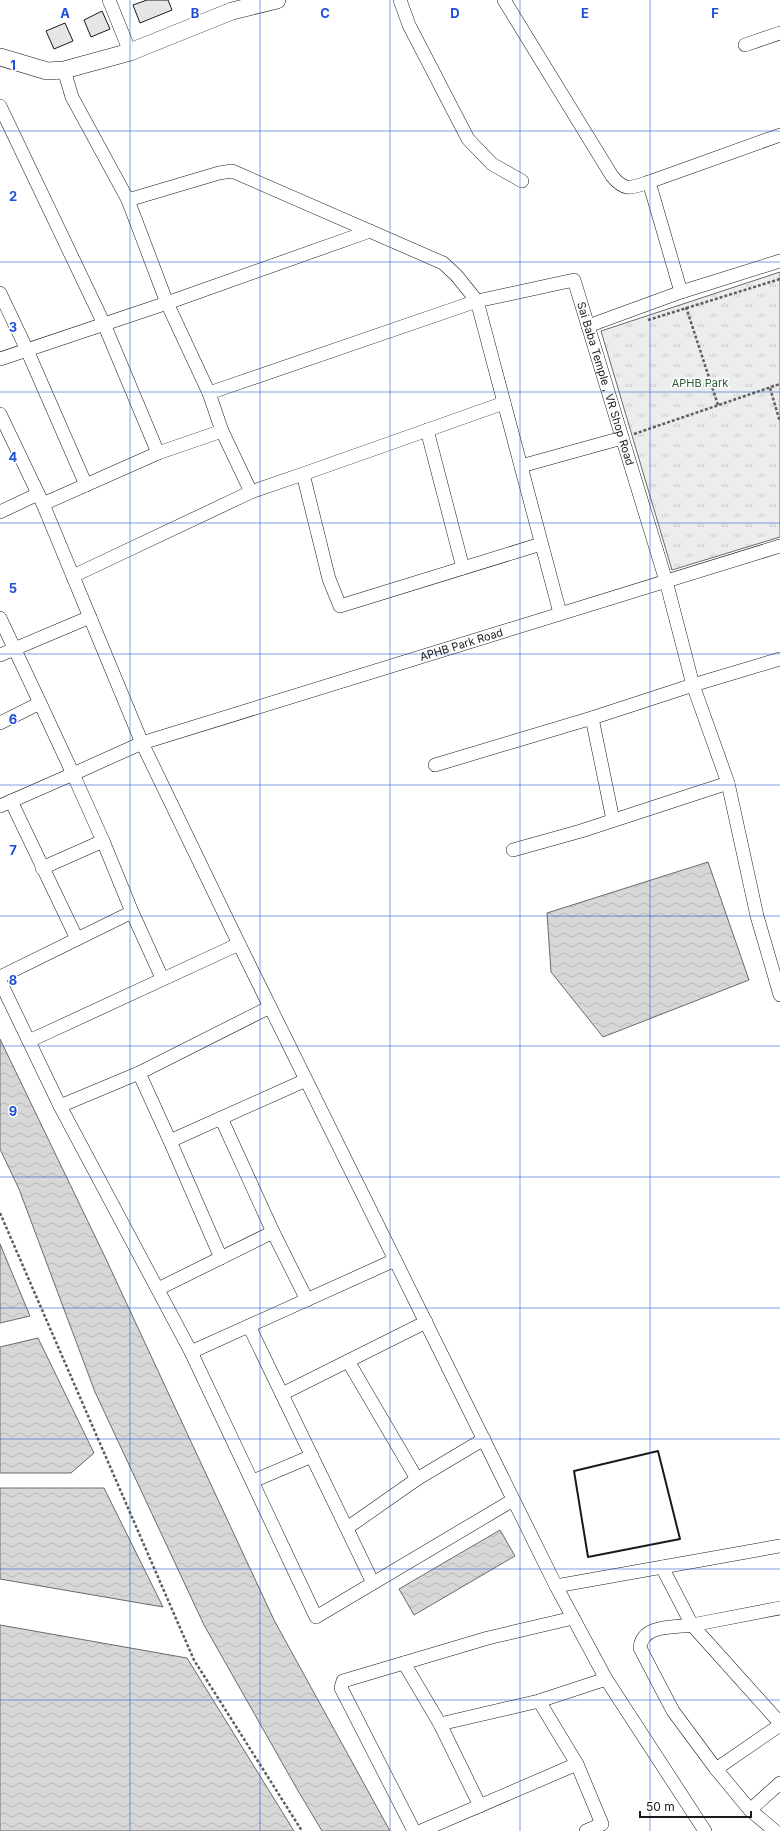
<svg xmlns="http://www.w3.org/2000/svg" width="780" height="1831" viewBox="0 0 780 1831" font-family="Inter,sans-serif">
<defs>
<pattern id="grass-tufts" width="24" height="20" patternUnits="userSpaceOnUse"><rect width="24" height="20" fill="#ededed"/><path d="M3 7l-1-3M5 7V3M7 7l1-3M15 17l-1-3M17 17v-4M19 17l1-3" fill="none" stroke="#cbcbcb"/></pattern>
<pattern id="water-waves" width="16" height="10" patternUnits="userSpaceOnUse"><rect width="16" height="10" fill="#d7d7d7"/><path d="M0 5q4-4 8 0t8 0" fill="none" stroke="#b8b8b8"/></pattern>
</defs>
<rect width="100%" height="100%" fill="#fff"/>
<path fill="url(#grass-tufts)" stroke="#6a6a6a" d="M780 272V537L672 570 601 331Z"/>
<path fill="url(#water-waves)" stroke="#6a6a6a" d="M708 862 749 980 603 1037 551 972 547 913Z
M0 1039 105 1257 274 1620 390 1831H322L297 1789 204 1625 95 1392 19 1189 0 1149Z
M0 1244 30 1316 0 1323Z
M38 1338 94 1453 71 1473H0V1347Z
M0 1488H104L163 1607 0 1579Z
M500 1530 515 1556 414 1615 399 1589Z
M0 1625 187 1658 294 1831H0Z"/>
<path fill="#e6e6e6" stroke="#1a1a1a" d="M147 0H168L172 10 140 23 133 5Z
M102 11 110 29 91 37 84 20Z
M65 23 73 41 54 49 46 31Z"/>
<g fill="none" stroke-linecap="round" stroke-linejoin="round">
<defs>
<g id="minor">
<path d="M109 0 130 52"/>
<path d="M400 0 409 25 468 139 492 164 522 181"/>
<path d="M504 0 612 176C625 192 631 188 649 182L780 135"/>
<path d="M745 45 780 33"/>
<path d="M64 70 72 97 128 200 167 303 209 393"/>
<path d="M0 106 104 324 158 453"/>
<path d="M649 182 681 292"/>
<path id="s1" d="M128 200 219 173 232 171 443 263 456 275 477 301 574 280 666 581 693 685 592 718"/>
<path d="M0 293 27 350 86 485"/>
<path d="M588 326 681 292 780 261"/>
<path d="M0 359 167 303 370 231"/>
<path d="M0 414 43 504 142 743 239 944 556 1586 606 1679 705 1831"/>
<path d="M427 430 463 568"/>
<path d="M222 431 251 492"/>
<path d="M521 466 622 438"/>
<path d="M303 474 504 403"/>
<path d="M43 504 158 453 222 431 209 393 477 301 560 613"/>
<path d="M0 512 38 494"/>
<path d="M73 576 251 492 303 474 329 579 340 606 541 544"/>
<path d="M0 618 40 703"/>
<path d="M0 655 90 617"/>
<path d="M0 723 40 703 73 774 0 806"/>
<path d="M435 765 592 718 613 820"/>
<path d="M728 783 757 916 780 995"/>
<path d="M11 801 77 939"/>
<path d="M103 841 132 912"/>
<path d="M513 850 581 831 728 783 693 685 780 659"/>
<path id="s2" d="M42 868 103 841 73 774 142 743 780 546"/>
<path d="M0 977 132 912 162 978"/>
<path d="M0 981 60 1106 191 1352 316 1617 513 1500"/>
<path d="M29 1041 239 944"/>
<path d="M139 1073 170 1141"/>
<path d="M60 1106 139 1073 270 1007"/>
<path d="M221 1118 273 1232"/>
<path d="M221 1258 170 1141 306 1080"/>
<path d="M158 1289 273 1232 307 1300"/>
<path d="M249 1326 373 1583"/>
<path d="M191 1352 395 1260"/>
<path d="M348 1361 417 1479"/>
<path d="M282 1394 426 1322"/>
<path d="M253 1481 312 1456"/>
<path d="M347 1528 417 1479 484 1439"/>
<path d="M662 1567 692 1625 780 1608"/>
<path d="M556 1586 780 1546"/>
<path d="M404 1663 440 1724 480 1806"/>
<path d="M440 1724 539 1701 606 1679"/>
<path d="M577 1764 602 1824 586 1831"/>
<path d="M716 1769 780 1725"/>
<path d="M750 1810 780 1783"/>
<path d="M414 1831 341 1688 343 1681 488 1638 573 1618"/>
<path d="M421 1831 577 1764 539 1701"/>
<path d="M775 1831 750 1810 716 1769 673 1711 640 1648C642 1624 673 1628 692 1625L780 1723"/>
</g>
<path id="tertiary" d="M0 57 47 71 64 70 130 52 232 11 277 0"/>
</defs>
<use href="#minor" stroke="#1a1a1a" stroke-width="14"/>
<use href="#tertiary" stroke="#1a1a1a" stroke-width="18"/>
<path stroke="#5f5f5f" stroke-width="2.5" stroke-dasharray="3 2" stroke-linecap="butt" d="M686 307 718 405
M648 320 780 279
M770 388 780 422
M634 434 780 384
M0 1213 194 1660 302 1831"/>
<use href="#minor" stroke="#fff" stroke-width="13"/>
<use href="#tertiary" stroke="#fff" stroke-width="17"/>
<path stroke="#1a1a1a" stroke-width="2" d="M658 1451 680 1539 588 1557 574 1471Z"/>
</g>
<path fill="none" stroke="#1d4ed8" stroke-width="1" stroke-opacity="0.55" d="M130 0V1831M260 0V1831M390 0V1831M520 0V1831M650 0V1831M0 131H780M0 262H780M0 392H780M0 523H780M0 654H780M0 785H780M0 916H780M0 1046H780M0 1177H780M0 1308H780M0 1439H780M0 1569H780M0 1700H780"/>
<g text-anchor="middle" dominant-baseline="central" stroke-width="3" stroke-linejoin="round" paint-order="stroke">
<g font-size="11" fill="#1a1a1a" stroke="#fff">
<text stroke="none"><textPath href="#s1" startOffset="597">Sai Baba Temple , VR Shop Road</textPath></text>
<text stroke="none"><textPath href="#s2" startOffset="550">APHB Park Road</textPath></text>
</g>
<g font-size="11" fill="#2b5a34" stroke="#fff">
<text x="700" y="383">APHB Park</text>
</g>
</g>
<g font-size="13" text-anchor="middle" font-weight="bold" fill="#1d4ed8" stroke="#fff" stroke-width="3" stroke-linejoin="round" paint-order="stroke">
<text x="65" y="18">A</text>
<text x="195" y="18">B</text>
<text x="325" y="18">C</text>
<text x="455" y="18">D</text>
<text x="585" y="18">E</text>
<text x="715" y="18">F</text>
<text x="13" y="70">1</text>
<text x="13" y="201">2</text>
<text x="13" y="332">3</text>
<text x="13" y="462">4</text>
<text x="13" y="593">5</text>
<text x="13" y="724">6</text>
<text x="13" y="855">7</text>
<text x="13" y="985">8</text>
<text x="13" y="1116">9</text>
</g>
<path d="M640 1811v6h111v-6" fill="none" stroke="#1a1a1a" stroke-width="2"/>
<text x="646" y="1811" font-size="12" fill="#1a1a1a" stroke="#ffffff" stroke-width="3" paint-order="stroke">50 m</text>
</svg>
